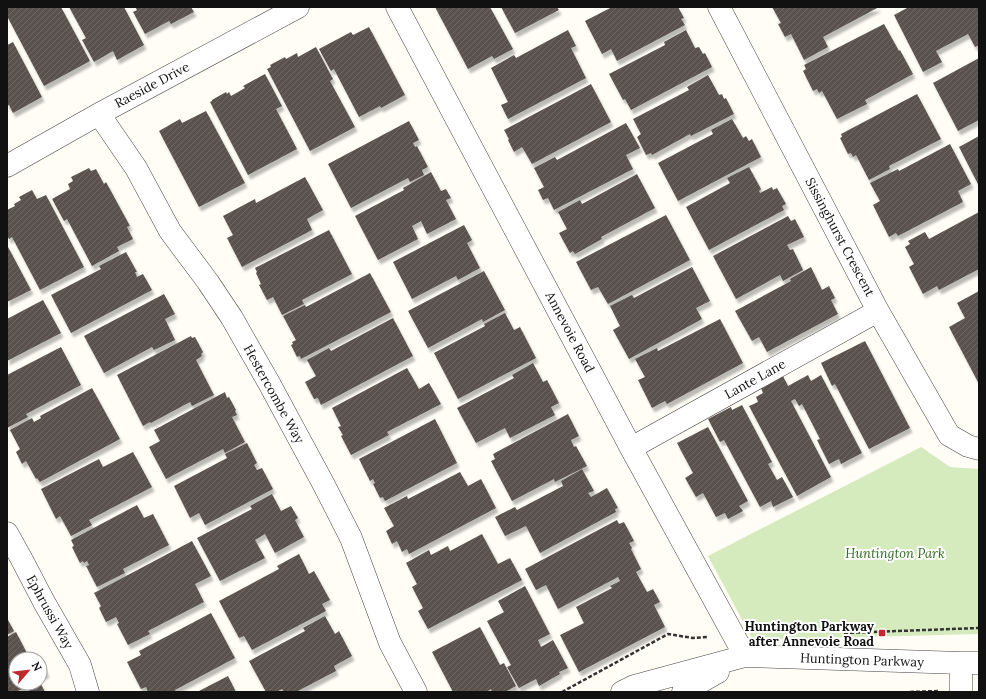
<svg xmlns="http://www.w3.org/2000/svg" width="986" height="699" viewBox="0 0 986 699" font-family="Lora,serif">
<defs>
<pattern id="building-hatch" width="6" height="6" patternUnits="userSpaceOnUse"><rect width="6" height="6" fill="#5a524d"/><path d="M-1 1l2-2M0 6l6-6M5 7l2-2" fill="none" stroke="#6d6662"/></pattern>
<filter id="shadow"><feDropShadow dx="2.5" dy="4.5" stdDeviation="1" flood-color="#0004"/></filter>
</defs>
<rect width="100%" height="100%" fill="#fffdf5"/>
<path fill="#d5ebbd" d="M921 447 950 467 979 469V634L753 640 708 556Z"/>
<path fill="url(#building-hatch)" filter="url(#shadow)" d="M9 7H61L90 61 44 86 7 16V8Z
M69 7H124L144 45 117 60 113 51 94 62 82 40 86 38Z
M135 7H191L194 12 171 24 169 21 145 34 133 12 137 10Z
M435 7H490L513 49 494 59 492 56 468 69Z
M501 7H557L559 10 515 33Z
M612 7H678L684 18 681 19 685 25 617 61 611 49 602 54 585 21Z
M772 7H879L823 37 828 47 804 60 791 34 785 37 778 24 781 23Z
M909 7H979V45L975 47 968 34 936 51 942 62 923 72 894 15Z
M884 24 899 51 900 50 913 74 865 100 867 104 837 119 822 91 819 93 817 89 813 91 803 71 806 69 804 65Z
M369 27 405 95 381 108 380 106 359 117 334 69 331 71 319 49 351 32 353 35Z
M568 30 576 46 571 48 586 78 508 119 501 105 508 102 491 68 514 55 516 58Z
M686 30 695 48 699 47 703 54 705 53 712 67 631 110 625 99 623 100 609 74 665 45 664 42Z
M13 42 42 97 13 113 9 105 7 106V45Z
M316 47 333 79 330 81 355 127 310 151 267 69 271 67 270 65 285 57 286 59 297 53 298 57Z
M979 58V120L958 131 933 83Z
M265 74 282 106 276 109 297 149 248 175 210 102 212 101V100L226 92 227 94 229 92 231 96 245 88 243 86Z
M708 75 719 95 722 94 724 99 726 98 734 114 691 136 690 134 652 155 651 153 646 155 637 137 641 134 633 119 689 90 687 87Z
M591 84 611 122 532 164 522 147 514 152 508 140 509 139 504 130Z
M917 94 941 139 889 166 890 169 869 180 856 155 853 157 851 153 848 154 840 138 842 137 841 134Z
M206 111 245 183 199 207 159 131 180 119 182 123Z
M732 119 743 138 746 136 749 141 752 139 761 157 678 201 658 163 713 134 711 130Z
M409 121 419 140 413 143 415 147 417 146 428 167 422 170 424 175 410 182 408 178 351 208 328 164Z
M626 123 640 148 626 155 633 169 554 210 548 198 543 200 538 190 544 187 534 168 555 157 557 160Z
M979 136V186L959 147Z
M950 144 971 184 958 191 963 202 898 236 896 233 889 237 873 205 880 201 870 183 898 169 899 171Z
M749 167 761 189 759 191 760 193 772 187 773 190 777 188 786 204 782 206 784 210 709 250 686 207 730 183 727 178Z
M89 168 91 171 96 169 104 184 106 182 130 226 127 227 133 239 117 247 119 251 92 266 67 219 64 221 52 199 70 189 68 184 73 181 71 177Z
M431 172 441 191 446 189 451 198 446 200 456 219 427 234 421 221 412 226 418 239 378 260 355 216 404 190 403 188Z
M637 174 655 208 601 237 602 239 575 254 573 251 570 253 559 233 567 229 558 212 580 200 582 204Z
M305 177 323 210 307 219 312 230 242 267 227 238 233 235 223 216 255 199 256 203Z
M32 190 37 199 46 195 84 267 40 290 12 237 9 239 7 236V210L15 206 14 204 21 200 19 197Z
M979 212V269L939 290 937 286 923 294 909 267 914 264 905 247 910 244 908 241 925 232 929 239Z
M666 215 690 260 608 304 598 287 591 290 576 262Z
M788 216 791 221 795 219 804 237 787 245 790 250 793 249 803 270 783 281 780 275 736 299 713 256Z
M464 225 472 240 467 243 480 268 458 280 456 276 412 299 393 262Z
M329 230 352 274 302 300 304 304 282 315 273 297 267 300 259 285 261 284 256 273 257 272 255 268Z
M7 245 31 290 7 302Z
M126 252 137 272H135L137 277 143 274 152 290 71 333 51 295 101 269 99 266Z
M692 267 710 301 696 308 702 319 629 359 613 330 620 326 610 306 632 295 634 298Z
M811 267 822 290 829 286 835 298 831 300 838 314 767 352 759 337 752 341 735 311 791 281 790 279Z
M484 271 505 310 483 322 482 319 428 348 408 311Z
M370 273 391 312 301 359 300 356 297 357 291 345 293 344 292 342 296 340 283 316 305 305 306 307Z
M979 291V384L949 327 965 318 957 303Z
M164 294 175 314 165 319 175 340 154 350 152 347 104 373 84 336Z
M43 300 61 333 7 361V319Z
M505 313 514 330 520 327 536 358 458 399 434 353 485 326 484 324Z
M393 318 413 356 321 405 318 398 314 399 305 382 316 376 307 360 329 348 331 351Z
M720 319 743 363 667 404 665 401 652 408 638 380 645 377 635 359 657 348 658 351Z
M191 336 192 338 195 337 203 352 201 354 202 356 196 360 214 395 192 406 190 402 151 423 150 422 143 426 117 375Z
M865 341 910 428 869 449 835 384 832 386 821 363Z
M61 347 81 385 26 414 28 417 7 428V375Z
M533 363 543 382 547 380 559 403 551 407 555 415 510 438 505 428 476 443 457 408 514 378 512 375Z
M407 368 419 389 429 383 441 404 387 432 389 435 351 455 341 436 343 435 338 427 341 426 332 408Z
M808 375 811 381 821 375 862 453 841 464 839 459 829 464 817 440 820 439 802 404 799 406 795 399 791 401 831 477 797 496 749 406 758 402 756 397 763 393 761 388 783 376 788 386Z
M92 388 120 439 40 482 37 478 36 479 26 461 22 464 16 452 20 449 10 430 32 418 34 422 41 418 40 416Z
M225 392 227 398 229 397 236 410 235 411 237 415 232 417 245 442 225 453 223 449 166 479 149 447 160 441 154 430Z
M742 405 772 462 768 464 777 480 782 477 793 497 773 507 771 501 760 507 724 440 720 442 708 419 731 407 732 410Z
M568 414 579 436 571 440 574 447 576 446 587 466 555 482 554 479 512 501 491 461 495 459 493 454Z
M435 419 457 463 385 501 383 497 380 498 373 484 375 483 373 479 370 481 359 459Z
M708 427 748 501 739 506 743 511 728 519 725 513 716 517 703 493 696 497 685 478 693 473 677 443Z
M247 443 257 463 254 465 257 470 262 468 273 489 205 525 199 513 190 518 174 486 227 458 225 454Z
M133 452 152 487 89 520 92 525 71 536 60 516 56 519 41 489 99 459 103 467Z
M582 469 594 491 588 493 591 497 607 488 618 508 615 509 616 512 540 553 526 526 505 536 495 517 515 507 517 510 563 486 561 481Z
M460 472 468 486 481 479 496 508 409 554 407 549 402 552 397 541 392 544 386 531 394 526 384 508 407 496 408 499Z
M272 494 281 511 291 506 298 518 295 520 304 537 275 553 265 534 255 540 265 558 220 581 197 538 252 509 250 506Z
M137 505 144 518 153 514 169 545 123 569 125 573 97 587 86 566 89 565 87 561 84 563 83 561 80 563 72 547 74 546 71 540Z
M617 520 619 524 624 522 634 541 629 543 632 548 631 549 641 569 636 572 647 592 653 589 660 602 654 605 665 627 579 672 560 635 584 623 576 607 612 588 610 586 620 581 618 577 558 609 546 585 536 590 525 569Z
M482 534 498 564 510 558 522 580 428 629 418 611 423 608 412 587 417 584 406 563 429 550 431 555 448 546 450 551Z
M192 541 211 576 195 584 204 602 148 631 150 634 128 645 117 624 119 623 116 617 106 622 99 608 101 606 94 593Z
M299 554 309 574 314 571 330 600 322 604 326 611 252 650 244 636 239 638 219 601 279 569 277 566Z
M525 586 550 634 538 640 541 647 553 640 568 668 559 672 560 674 539 686 536 679 519 688 507 667 511 665 487 621 504 612 498 601Z
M211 613 235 658 175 690 176 692H148L146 687 141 689 127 662 141 655 139 651Z
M325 616 335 634 339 631 352 656 334 666 336 671 296 692H284L282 689 276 692H266L249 661 305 631 303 628Z
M7 618 14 631 7 635Z
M480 627 500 665 504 663 516 686 505 692H492L491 689 486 692H453L432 652Z
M16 632 30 659 37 655 40 659H16V683H33L16 692H7V637Z
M40 660 47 673 40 677Z
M228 676 236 692H197Z
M41 684 45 692H26Z"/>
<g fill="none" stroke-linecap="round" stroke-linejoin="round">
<defs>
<path id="minor" d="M397 7 631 448 745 656
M719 7 878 311 949 435 968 446 979 449
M99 114 136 168 170 231 208 282 232 318 269 383 324 485 351 538 390 643 416 692
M7 166 99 114 298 7
M631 448 878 311
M7 533 21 558 44 602 80 665 88 692
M622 692 634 686 745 656 961 663H979
M683 692 718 672
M961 692V663"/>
</defs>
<use href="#minor" stroke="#444" stroke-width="23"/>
<path stroke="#333" stroke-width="2.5" stroke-dasharray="4 2" stroke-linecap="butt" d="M844 633 979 628
M562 692 668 634 693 638 707 637
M910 692 938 691"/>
<use href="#minor" stroke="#fff" stroke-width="22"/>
</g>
<rect fill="#c4262e" stroke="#fff" stroke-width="1.5" x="878" y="629" width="8" height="8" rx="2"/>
<g text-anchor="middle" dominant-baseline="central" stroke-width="4" stroke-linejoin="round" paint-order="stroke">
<g font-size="13" fill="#111" stroke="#fff">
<text transform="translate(152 85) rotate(-28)">Raeside Drive</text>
<text transform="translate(840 237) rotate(62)">Sissinghurst Crescent</text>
<text transform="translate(570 332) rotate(62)">Annevoie Road</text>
<text transform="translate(755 379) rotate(-29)">Lante Lane</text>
<text transform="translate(274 394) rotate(61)">Hestercombe Way</text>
<text transform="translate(50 612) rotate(61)">Ephrussi Way</text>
<text transform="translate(862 660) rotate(2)">Huntington Parkway</text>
</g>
<g font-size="13" font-style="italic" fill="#2f6b1f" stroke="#fff">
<text x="895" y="553">Huntington Park</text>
</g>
<g font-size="13" font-weight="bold" fill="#111" stroke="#fff" text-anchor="end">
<text x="874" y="626">Huntington Parkway<tspan x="874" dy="15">after Annevoie Road</tspan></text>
</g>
</g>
<rect width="986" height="699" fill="none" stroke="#111111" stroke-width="16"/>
<g transform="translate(28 671) rotate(62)"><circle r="19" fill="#ffffff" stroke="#a0a0a0"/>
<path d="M0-3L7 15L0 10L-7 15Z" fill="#c4262e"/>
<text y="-6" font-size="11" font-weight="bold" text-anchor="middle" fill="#111111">N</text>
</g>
</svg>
